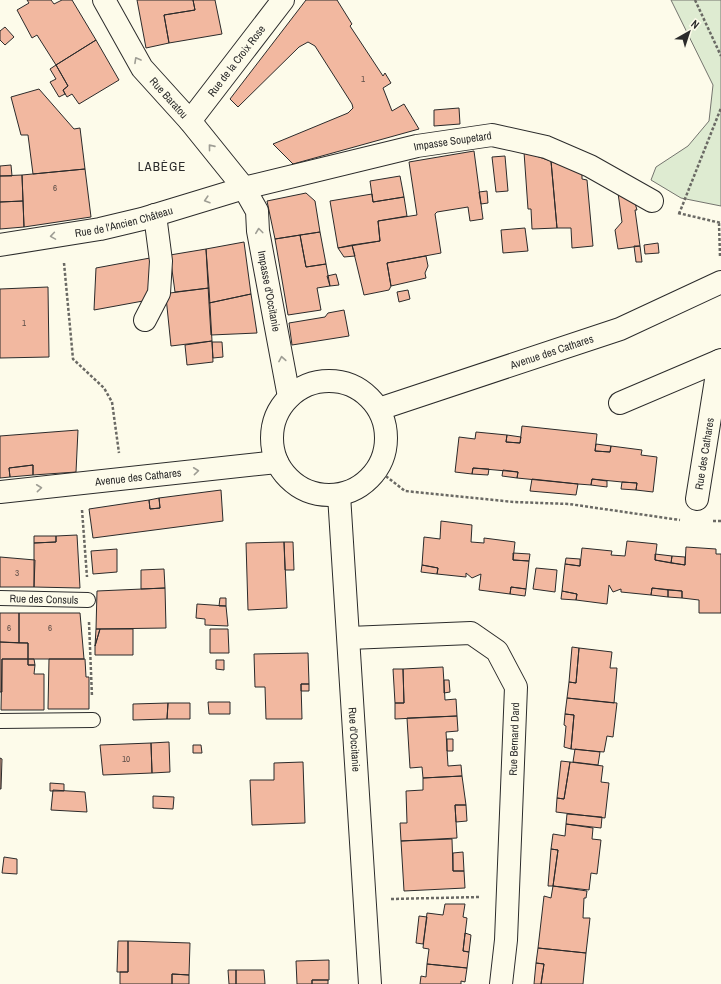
<svg xmlns="http://www.w3.org/2000/svg" width="721" height="984" viewBox="0 0 721 984" font-family="'Archivo Narrow',sans-serif">
<rect width="100%" height="100%" fill="#fdfbea"/>
<path fill="#deebd1" stroke="#74746e" d="M671 0H721V206L681 198 651 180 656 167 688 146 709 121 713 85Z"/>
<path fill="#f2b8a0" stroke="#2b2b2b" d="M27 0H51L54 4 62 0H72L96 40 56 65 37 35 32 38 17 10 29 3Z
M137 0H193L195 10 164 15 169 43 146 48Z
M193 0H215L222 34 169 43 164 15 195 10Z
M306 0H337L352 24 350 26 383 76 385 73 391 83 383 88 392 111 404 104 419 129 293 164 273 144 348 113 353 108 352 104 315 46 308 42 299 47 238 107 230 99Z
M5 27 14 37 5 45 0 40V31Z
M96 40 119 80 79 104 72 94 67 97 63 90 68 86 56 65Z
M56 65 68 86 63 90 65 94 59 97 50 82 56 79 50 69Z
M39 89 74 129 80 128 85 169 33 174 28 135H21L11 97Z
M459 108 460 124 434 126V110Z
M474 151 483 219 470 221 468 207 437 212 435 214 441 253 387 263 391 286 389 290 364 295 352 245 380 241 378 221 417 215 409 162Z
M524 152 551 161 557 228 532 229 531 209H528Z
M505 156 508 191 496 192 492 157Z
M551 161 582 173V179L587 180 593 246 572 248 571 228H557Z
M11 165 12 176H0V166Z
M85 169 91 217 24 227 22 175Z
M22 175 23 201 0 202V176Z
M400 176 404 197 373 202 370 181Z
M487 191 488 203 481 204 479 192Z
M306 193 315 201 320 232 275 239 267 201Z
M618 193 635 203 637 210H635L640 246 618 249 615 230 622 222Z
M372 194 373 202 404 197 407 216 378 221 380 241 338 248 330 201Z
M23 201 24 227 0 229V202Z
M525 228 528 251 503 253 501 230Z
M320 232 326 264 306 267 300 235Z
M300 235 306 267 326 264 330 286 317 288 321 310 288 315 275 239Z
M244 242 251 294 209 303 206 249Z
M658 243 659 253 645 254 644 245Z
M352 245 355 256 344 257 338 248Z
M634 246H640L642 262H636Z
M206 249 209 288 175 292 170 255Z
M426 256 428 266 425 273 426 278 391 286 387 263Z
M150 258 153 283 143 301 94 310 96 268Z
M336 274 339 285 330 286 327 276Z
M48 287 49 357 0 358V289Z
M209 288 212 341 171 346 166 297 170 293Z
M408 290 410 299 399 302 397 292Z
M251 294 257 333 211 335 209 303Z
M344 310 349 336 292 345 289 323 325 317 328 313Z
M212 341 213 362 187 365 185 345Z
M212 342H222L223 357 213 358Z
M522 426 597 434 595 451 610 452 611 446 642 450 641 455 657 457 653 492 636 490 637 483 622 482 592 479 591 485 578 484 517 478 518 472 473 468 472 474 455 472 459 437 475 439 476 432 507 435 506 442 520 443Z
M78 430 76 472 33 475V465L9 468 10 477 0 478V436Z
M507 435 521 437 520 443 506 442Z
M596 444 611 446 610 452 595 451Z
M33 465V475L10 477 9 468Z
M473 468 489 469 488 475 472 474Z
M503 470 518 472 517 478 502 476Z
M532 479 578 484 576 495 530 491Z
M592 479 607 481V487L591 485Z
M622 482 637 483 636 490 621 489Z
M221 490 223 521 93 538 89 509 149 500 150 509 160 508 159 498Z
M159 498 160 508 150 509 149 500Z
M441 521 472 525 471 542 484 543V538L515 542 513 560 529 561 526 589 511 587 510 594 479 590 481 574 472 578 466 573V577L437 574 438 568 422 565 424 537 440 539Z
M77 535 80 588 34 587V543L56 542V536Z
M34 536H56V542L34 543Z
M627 541 657 544 655 560 685 565 686 547 716 549V554H721V613H699V600L682 598V591L652 588 651 595 621 592V589L613 592 609 585 607 604 576 600 577 594 562 591 565 564 580 566 582 548 612 551 611 555 625 556Z
M284 542H293L294 570H285Z
M284 542 287 608 248 610 246 543Z
M117 549V572L93 574 91 551Z
M513 553 530 554 529 561 513 560Z
M655 554 672 556 671 563 655 560Z
M672 556 685 557V565L671 563Z
M0 557 35 560 34 587H0Z
M566 558 580 559V566L565 564Z
M422 565 438 568 437 574 421 572Z
M536 568 557 570 555 592 533 589Z
M164 569 165 588 141 589V570Z
M511 587 526 589 525 596 510 594Z
M165 588 166 628 96 629 97 591Z
M652 588 668 590V597L651 595Z
M668 590 682 591V598L668 597Z
M562 591 577 594 576 600 561 599Z
M220 598H226V606H219Z
M197 604 226 606 228 626 205 625V619L196 618Z
M0 613H19V643L0 642Z
M19 613H80L84 659H28V643H19Z
M96 629H100L95 646Z
M100 629H133V655H95V646Z
M210 629H228L229 653H210Z
M0 642 28 643V659H2V692H0Z
M572 647 579 648 576 683 569 682Z
M579 648 612 652 610 668H617L614 703 567 698 569 682 576 683Z
M308 653 309 684H301L302 719H266L265 687H255L254 654Z
M2 659H28V665H35L34 674H44V710H1Z
M28 659H34L35 665H28Z
M49 659H85L86 677H89V709H48Z
M216 660H224V670L216 669Z
M443 667 445 700 456 699 457 716 395 719V703H404L403 669Z
M393 669H403L404 703H395Z
M444 680H449L450 692 444 693Z
M301 684H309V691H301Z
M567 698 617 703 613 737 607 736 604 752 571 749 574 715 565 714Z
M208 702H230V714H209Z
M168 703 167 719 133 720V704Z
M168 703H190V719H167Z
M565 714 574 715 571 749 564 747 566 726 564 725Z
M457 716 458 731 446 732 448 766 461 765 462 776 423 778 422 767 410 768 407 718Z
M447 739H453V751H447Z
M169 742 170 772 152 773 151 743Z
M151 743 152 773 103 775 100 745Z
M193 745H201L202 753H193Z
M575 749 600 752 598 765 573 762Z
M0 758 2 759 1 789H0Z
M561 761 570 762 564 799 557 798Z
M303 762 305 823 252 825 250 780H274V763Z
M570 762 603 766 601 782 609 783 605 818 556 812 557 798 564 799Z
M462 776 466 805H455L457 838 401 841 400 823H407L406 791 423 790V778Z
M50 783 64 784V791H50Z
M53 790 85 792 87 812 51 810Z
M153 796 174 797 173 809 153 808Z
M455 805H466L467 821 456 822Z
M567 814 602 817 601 828 566 824Z
M566 824 593 828 592 839 601 840 597 874 591 873 589 890 553 886 558 850 551 849 553 834 565 836Z
M452 839 453 871H464L465 888 404 891 401 841Z
M551 849 558 850 553 886H548Z
M463 852 464 871H453V853Z
M4 857 17 859V874L2 873Z
M553 886 587 891 586 898H584L583 918H590L586 953 538 948 544 896 551 898Z
M445 904H465L463 917 467 918 463 951 469 952 467 968 427 964 429 949 423 948 427 913 443 915Z
M419 916 427 917 423 944 416 943Z
M465 933 471 935 469 952 463 951Z
M118 941H128V972H117Z
M128 941 190 943 189 975 172 974V984H120V972H128Z
M538 948 586 953 583 984H541L544 964 536 963Z
M329 960V980H312V984H297L296 961Z
M536 963 544 964 541 984H534Z
M427 964 467 968 465 982 461 981V984H420L421 976 426 977Z
M228 970H236V984H229Z
M236 970H264L265 984H236Z
M172 974 189 975V984H172Z
M312 980H328V984H312Z"/>
<g fill="none" stroke-linecap="round" stroke-linejoin="round">
<defs>
<g id="lane">
<path id="s1" d="M0 598 88 600"/>
<path d="M0 721 93 720"/>
</g>
<g id="street">
<path id="s2" d="M104 0 142 68 190 121 244 188 257 211 258 231 289 397"/>
<path id="s3" d="M190 121 283 0"/>
<path id="s4" d="M0 245 100 229 142 219 244 188 417 146 492 135 546 147 590 166 652 201"/>
<path d="M145 320 159 293 161 261 155 215"/>
<circle cx="329" cy="438" r="57"/>
<path d="M620 403 721 360"/>
<path id="s5" d="M379 409 620 329 721 282"/>
<path id="s6" d="M0 492 277 462"/>
<path id="s7" d="M339 495 370 984"/>
<path id="s8" d="M697 499 719 361"/>
<path d="M349 638 471 633 497 651 516 687 506 940 501 984"/>
</g>
</defs>
<use href="#lane" stroke="#2b2b2b" stroke-width="16"/>
<use href="#street" stroke="#2b2b2b" stroke-width="24"/>
<path stroke="#6a6964" stroke-width="2.5" stroke-dasharray="3 2" stroke-linecap="butt" d="M695 0 721 56
M678 213 721 223
M679 214 721 108
M719 223 720 256
M64 263 73 359 104 388 112 402 119 453
M378 470 405 491 514 502 569 504 680 520
M82 510 87 577
M713 521H721
M89 622 92 697
M391 899 480 897"/>
<use href="#lane" stroke="#fdfbea" stroke-width="14"/>
<use href="#street" stroke="#fdfbea" stroke-width="22"/>
</g>
<defs><path id="oneway-chevron" d="M-2-3.5L2.5 0L-2 3.5" fill="none" stroke-width="1.6" stroke-linecap="round" stroke-linejoin="round"/></defs>
<g stroke="#9e9d94">
<use href="#oneway-chevron" transform="translate(137 60) rotate(-119)"/>
<use href="#oneway-chevron" transform="translate(211 147) rotate(-129)"/>
<use href="#oneway-chevron" transform="translate(207 200) rotate(163)"/>
<use href="#oneway-chevron" transform="translate(259 231) rotate(-97)"/>
<use href="#oneway-chevron" transform="translate(53 236) rotate(171)"/>
<use href="#oneway-chevron" transform="translate(282 359) rotate(-100)"/>
<use href="#oneway-chevron" transform="translate(196 471) rotate(-6)"/>
<use href="#oneway-chevron" transform="translate(39 488) rotate(-6)"/>
</g>
<g text-anchor="middle" dominant-baseline="central" stroke-width="3" stroke-linejoin="round" paint-order="stroke">
<g font-size="9" fill="#5d4e48">
<text x="363" y="79">1</text>
<text x="55" y="188">6</text>
<text x="24" y="323">1</text>
<text x="17" y="573">3</text>
<text x="9" y="628">6</text>
<text x="50" y="628">6</text>
<text x="126" y="759">10</text>
</g>
<g font-size="11" fill="#2b2b2b" stroke="#fdfbea">
<text stroke="none"><textPath href="#s3" startOffset="76">Rue de la Croix Rose</textPath></text>
<text stroke="none"><textPath href="#s2" startOffset="118">Rue Baratou</textPath></text>
<text stroke="none"><textPath href="#s4" startOffset="465">Impasse Soupetard</textPath></text>
<text stroke="none"><textPath href="#s4" startOffset="126">Rue de l'Ancien Château</textPath></text>
<text stroke="none"><textPath href="#s2" startOffset="343">Impasse d'Occitanie</textPath></text>
<text stroke="none"><textPath href="#s5" startOffset="182">Avenue des Cathares</textPath></text>
<text stroke="none"><textPath href="#s8" startOffset="46">Rue des Cathares</textPath></text>
<text stroke="none"><textPath href="#s6" startOffset="139">Avenue des Cathares</textPath></text>
<text stroke="none"><textPath href="#s1" startOffset="44">Rue des Consuls</textPath></text>
<text transform="translate(514 739) rotate(-88)">Rue Bernard Dard</text>
<text stroke="none"><textPath href="#s7" startOffset="245">Rue d'Occitanie</textPath></text>
</g>
<g font-size="13" letter-spacing="1" fill="#2b2b2b" stroke="#fdfbea">
<text x="162" y="166">LABÈGE</text>
</g>
</g>
<g transform="translate(689 32) rotate(39)" stroke="#fdfbea" stroke-width="3" paint-order="stroke">
<path d="M0-3L7 15L0 10L-7 15Z" fill="#2b2b2b"/>
<text y="-6" font-size="11" font-weight="bold" text-anchor="middle" fill="#2b2b2b">N</text>
</g>
</svg>
